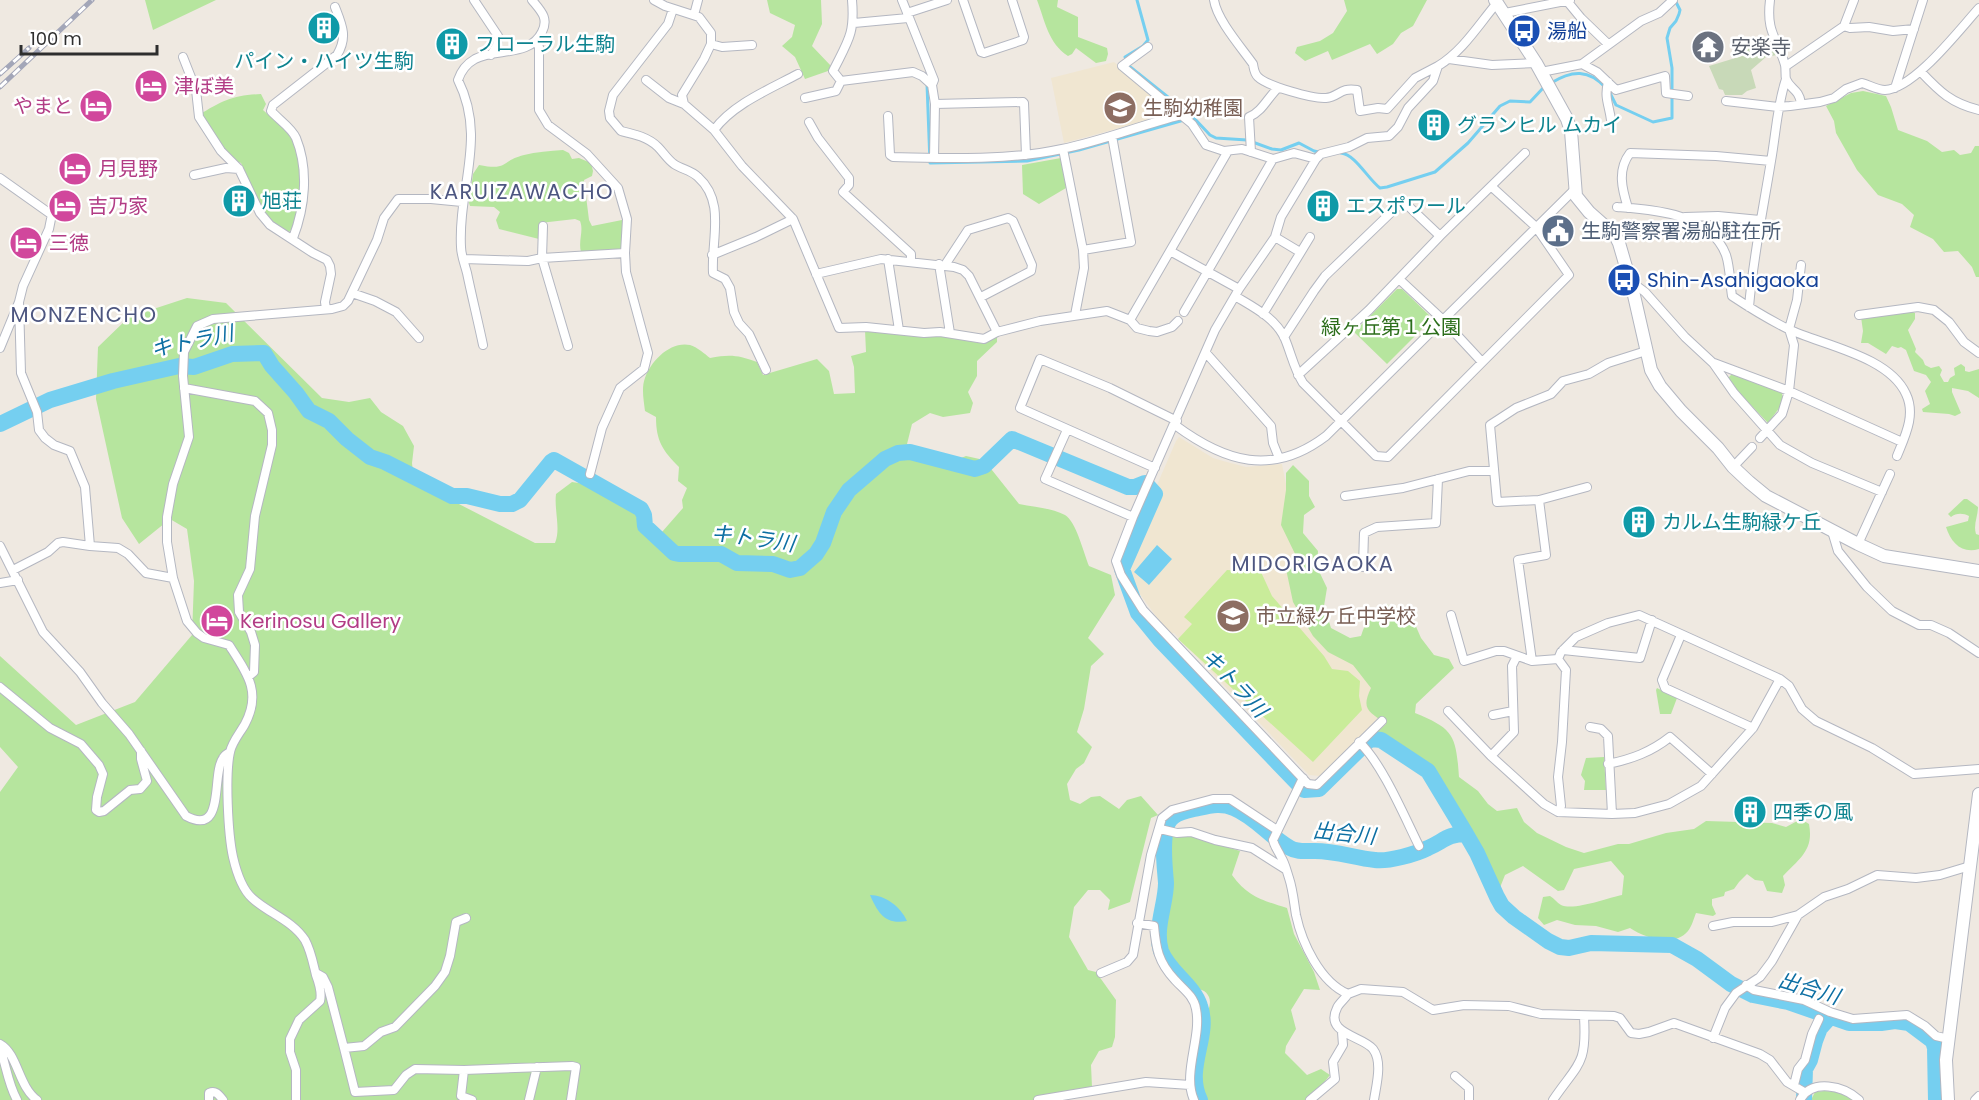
<svg xmlns="http://www.w3.org/2000/svg" width="1979" height="1100" viewBox="0 0 1979 1100" font-family="Poppins,'Noto Sans JP',sans-serif">
<rect width="100%" height="100%" fill="#efe9e1"/>
<path fill="#f0e6d1" d="M1114 62 1170 108 1168 115 1064 143 1051 78Z
M1179 437 1213 458 1223 461 1246 467 1282 464 1301 561 1294 600 1396 702 1320 776 1309 775 1174 633 1169 634 1121 568 1176 441Z"/>
<path fill="#b6e59e" d="M145 0H216L153 30Z
M767 0H821L822 24 812 46 831 66 828 71 805 79 795 57 782 46 792 37 795 25 770 13Z
M1037 0H1058L1057 7 1078 17V37L1107 48 1108 54 1106 61 1096 63 1076 48 1072 54 1068 56C1048 43 1045 21 1037 0Z
M1344 0H1427L1413 26 1401 33 1393 44 1377 54 1370 44 1332 60 1328 51 1305 61 1295 53 1297 47 1320 41 1333 33 1347 11Z
M1863 91 1886 96 1891 107 1898 130 1927 141 1942 152 1954 150 1960 155 1971 153 1975 146H1979V277H1976L1972 267 1958 251 1944 252 1933 239 1910 227 1914 215 1902 204 1878 195 1857 170 1836 133 1834 121 1826 106 1851 93Z
M261 94 266 104 263 110C273 119 286 128 292 140 302 157 305 221 288 233L272 223V220H267L262 212 241 163C223 158 209 130 199 115 221 101 234 95 261 94Z
M563 150 569 153 572 159 579 158 591 163 593 171 592 176 584 180 589 220 592 226 622 220V246L620 249 581 252C578 241 584 231 580 221L575 219 540 223 539 239 499 229 496 220 500 212 494 207 470 206 469 203 473 174 479 165C509 171 500 161 524 155 536 152 550 151 563 150Z
M1061 158 1066 188 1039 204 1023 194 1022 165Z
M1397 289H1402L1429 315 1428 323 1387 364 1354 332Z
M187 298 226 303 322 398 349 402 370 398 381 412 403 426 414 446 412 463 414 481 535 543H555C561 529 554 510 556 494L572 482 591 485 639 511 648 535 662 532 683 508 682 500 687 488 678 481 679 467C663 451 656 441 656 417L645 411C644 402 641 388 645 378 651 361 670 341 690 345 697 347 705 354 710 358 730 354 738 355 757 362L763 375 817 359 829 371 834 394 855 393 854 367 851 356 866 352 865 330C900 332 947 329 978 343L997 336V342L977 361V376L968 392 973 403 970 413 943 417 930 413 912 424 907 444 933 451 956 460 966 456 984 460 1019 504C1034 507 1052 508 1065 515 1076 521 1084 554 1089 566L1111 575 1115 595 1088 638 1104 654 1091 666 1084 709 1077 732 1092 747 1084 763 1076 769 1067 784 1070 800 1080 804 1091 797 1100 796 1119 809 1127 800 1141 796 1158 815 1151 818 1130 902 1108 910 1110 900 1100 890H1088L1074 907 1069 937 1088 970 1096 972 1116 1000 1115 1037 1112 1047 1099 1051 1091 1065 1092 1087 1072 1092 1064 1100H0V792L18 767 0 747V656L76 725 135 702 192 635 194 581 187 529 170 519 139 544 122 518 96 399 98 347 129 317Z
M1910 311 1915 313V319L1908 330 1916 349 1915 352 1923 360 1925 365 1931 368 1939 366 1942 370 1940 375 1944 382H1948L1950 378 1955 375 1954 368 1961 364 1965 367V371L1969 372 1979 369V398L1968 391 1952 388V392L1961 413 1955 416 1949 414 1923 412 1922 409 1930 404 1925 391 1931 382 1926 375 1914 371 1906 350 1901 347 1898 348 1892 346 1886 354 1868 343H1861L1863 331 1861 317Z
M1733 373 1782 393 1783 403 1768 423 1729 382V377Z
M1293 465 1309 481V496L1315 507 1304 515 1303 533 1318 551 1317 567 1327 588 1324 606 1331 628 1350 638 1361 636C1366 620 1372 612 1387 604L1391 609V614L1404 617 1414 622 1421 638 1434 655 1449 659 1454 668 1416 704 1415 713C1454 729 1456 735 1459 777L1478 791 1488 804 1497 811 1517 808 1524 822 1537 833 1566 847 1584 853 1618 844H1629L1666 833 1694 829 1706 821 1772 823 1786 827 1801 819 1809 824C1814 850 1800 858 1783 876L1785 885 1782 893 1767 891 1763 881 1755 880 1747 874 1739 882 1734 889 1725 892 1724 896 1712 899V905L1716 914 1713 916 1696 913C1694 918 1692 926 1688 931 1674 948 1645 938 1630 928L1618 932 1596 926 1575 925 1557 920 1544 925 1538 918 1543 897 1550 896C1554 898 1557 903 1561 905 1574 911 1607 898 1622 895L1624 876 1611 861 1574 869 1564 890 1558 891 1523 866 1505 875 1499 890 1476 844 1432 770 1406 750 1377 732 1386 724C1368 711 1361 709 1371 688L1353 665 1328 652 1313 636 1293 602 1286 569 1298 560 1281 525 1286 490V473Z
M1964 499H1967L1978 507C1978 516 1973 525 1976 534L1979 535V549C1962 554 1951 543 1946 527L1968 521 1969 516C1963 513 1956 513 1951 517L1948 514Z
M1657 688 1677 698 1671 714H1660L1656 690Z
M1604 757 1606 790H1584L1585 781 1581 775 1586 758Z
M1168 835H1188L1240 851 1232 875C1248 897 1262 900 1287 908L1294 934 1314 972 1320 990 1304 989 1291 1010 1296 1029 1286 1046 1285 1053 1307 1075 1321 1069 1330 1075 1310 1100H1203C1193 1079 1201 1042 1205 1020 1207 1012 1212 1005 1209 997 1206 990 1200 989 1193 988L1165 951 1162 935 1167 898Z
M1824 1091 1842 1092 1854 1100H1811L1815 1092Z"/>
<path fill="#c8d9b8" d="M1771 43 1777 55 1766 57 1751 70 1756 88 1747 91 1742 95H1725L1723 90 1719 89 1709 66 1742 56 1745 46Z"/>
<path fill="#c9ec9a" d="M1227 570 1261 572 1272 596 1324 656 1332 669 1348 671 1360 681 1359 696 1362 710 1313 762 1178 639 1192 624 1184 617Z"/>
<path fill="#75cff0" d="M1157 545 1172 559 1149 585 1134 572Z
M870 895C885 895 901 907 907 921 885 925 878 913 870 895Z"/>
<g fill="none" stroke-linecap="round" stroke-linejoin="round">
<path stroke="#75cff0" stroke-width="3" d="M1137 0 1148 40 1143 46 1125 57 1129 66 1193 117 1210 135 1216 138 1247 140 1272 149 1281 150 1299 143 1314 151 1319 152
M1551 83C1572 70 1589 69 1606 88
M927 84 930 163 1027 161 1079 150 1184 120
M1610 93 1616 105 1653 122 1672 118V68L1667 38 1670 28 1676 21 1679 14 1680 10 1675 0
M1341 153C1356 155 1367 178 1380 188L1387 187 1435 172 1468 143 1500 106 1510 101 1530 102 1545 86"/>
<path stroke="#75cff0" stroke-width="16" d="M0 424 50 400 113 381 179 366 194 367 232 354 264 353 272 366 296 393 309 411 329 421 347 439 370 457 385 462 452 496H467L500 504H512L520 500 551 462 554 460 641 509 644 515 645 526 674 553 679 554H721L737 563 773 564 790 570 800 568 816 554 823 543 834 512 849 490 885 459 898 453 910 452 975 469 984 466 1012 439 1128 487H1135L1145 483 1155 494 1122 569 1138 613 1160 640 1304 790 1319 789 1368 741 1372 739 1381 740 1428 771 1466 834
M1200 1100C1184 1068 1211 1036 1200 1006 1193 984 1169 972 1161 951 1154 929 1166 904 1166 883 1165 867 1159 827 1173 817 1180 811 1190 810 1199 808 1212 805 1222 803 1234 808 1256 817 1270 837 1290 848 1297 852 1304 851 1312 851 1334 850 1354 858 1375 860 1388 862 1416 854 1428 848 1444 841 1447 834 1466 834L1477 853 1497 897 1502 906 1514 917 1548 941 1560 947 1569 948 1591 943 1672 945 1697 959 1731 984 1753 995 1788 1002 1849 1023H1881L1895 1021 1909 1023 1933 1041 1935 1048 1936 1100
M1804 1100 1805 1069 1810 1060 1815 1041 1820 1028 1830 1017"/>
<defs>
<path id="street" d="M474 0 498 36 497 45 491 55
M654 0 665 6 699 17 711 33V44L704 59 682 95 684 104 714 130 742 166 793 219 839 328 866 327 924 333 940 332 984 339 997 332 1040 321 1107 311 1130 320 1137 328 1149 331 1157 332 1172 327 1178 321
M852 0C855 34 848 41 833 71L841 81 913 72 922 76 932 85
M902 0 934 80 932 85 935 104 934 158
M963 0 981 52 984 53 1023 40 1024 37 1012 0
M1214 0C1217 20 1241 47 1253 64 1254 69 1254 73 1258 77 1267 86 1313 99 1326 98 1339 97 1340 87 1357 90L1360 111 1378 108 1387 109 1415 78 1438 66
M1770 0C1766 33 1777 37 1785 65 1786 69 1785 75 1786 79 1790 89 1799 89 1801 103
M1567 1 1581 18 1608 44
M673 9 668 24 613 95 609 111 610 118 621 131C634 134 648 137 658 147 663 152 668 160 674 164 681 169 691 170 698 177 726 202 711 239 713 273L725 279 730 288 734 312 739 323 749 334 766 370
M907 13 947 0
M1505 13 1570 0
M694 15 698 0
M854 23 908 18
M1844 26 1850 28 1869 27 1893 31 1914 29
M536 42 539 47V110L548 125 587 154 618 188 627 219 625 253 626 272 648 353 644 369 620 388 602 428 590 474
M711 44 722 47 752 45
M1148 47 1122 66 1181 115
M183 57 196 90 199 117 221 151 239 169 260 213 270 225 313 253 327 260 330 266 331 274 325 302 326 309
M1449 59 1492 65 1536 63
M1582 64 1597 72 1616 90 1665 76 1666 93 1688 96
M1786 66 1844 26 1854 0
M1541 72 1582 64 1641 21 1659 13 1673 0
M1921 72C1940 92 1951 103 1979 110
M646 80 669 98 684 104
M1608 82C1604 98 1609 104 1611 120
M1895 88 1923 0
M805 98 836 91 841 81
M1726 101 1778 107 1790 106 1820 102 1834 98 1846 89 1862 83C1869 85 1878 90 1885 90 1914 89 1959 30 1979 8
M935 104 1023 102 1024 103 1026 155
M888 116 890 155 893 157C948 158 1006 161 1062 149 1102 141 1141 125 1181 115L1192 124 1206 145 1224 151 1242 149 1273 159 1294 153 1316 159 1321 154 1349 147 1367 138 1389 136 1398 127 1408 108 1433 81 1438 66C1463 51 1479 24 1497 3
M809 122 818 138 849 178V185L843 192 911 254V261
M714 130C733 104 770 89 798 74
M1063 149 1083 250 1084 268 1075 315
M1251 152 1249 117C1262 112 1268 97 1278 88
M194 175 226 168 239 169
M0 178 52 215
M1617 207C1654 210 1710 213 1726 255 1730 267 1730 283 1732 296 1750 308 1768 319 1788 329 1822 345 1889 356 1906 394 1916 415 1905 436 1897 456
M1628 208C1622 189 1617 170 1630 153L1716 156 1771 161
M1685 217 1718 216 1760 220
M543 226 542 258 568 346
M1275 237 1300 252
M293 238C305 207 309 170 296 138 292 128 278 119 271 111L273 105 337 55C348 37 342 25 335 7
M1083 250 1131 242 1112 136
M1170 251 1239 289 1215 330 1133 517 1116 561 1121 575 1143 610 1308 784 1317 785 1382 721
M712 255 756 237 793 219
M464 259 528 261 542 258 625 253
M888 259 899 330
M939 264 950 333
M945 265 968 230 1008 218 1013 221 1032 265 1031 271 981 297
M816 274 881 259 954 267 963 270 969 276 997 332
M1399 279 1443 320 1482 362
M1630 281 1645 292 1685 337 1713 363 1734 393 1780 445 1812 463 1882 492
M1239 289 1275 237 1281 217 1316 159
M352 293 375 301 396 312 419 338
M1235 296C1253 307 1276 318 1285 339 1291 353 1294 369 1303 383L1376 456 1388 457 1569 275 1536 227 1492 187
M19 302 21 373 37 412 39 430 45 438 54 445 70 451 85 487 90 546
M1749 307C1753 258 1763 210 1771 161 1776 133 1777 106 1786 79
M1184 312 1273 159
M1263 314 1310 237
M1859 315 1918 307 1934 310 1949 322 1964 342 1979 353
M1130 320 1228 151
M1284 337 1314 291 1325 276 1403 201 1440 236
M483 345C478 321 472 297 467 273 465 265 461 255 461 247 458 187 487 138 458 80 461 71 466 64 475 59 496 48 530 57 542 32 549 18 541 11 532 0
M0 348 19 302 23 286 49 229 51 219
M1206 353 1271 426 1273 443 1279 458
M1714 363 1789 391 1902 442
M1298 375 1369 310 1440 236 1525 153
M184 388 255 401 268 413 272 430V445L255 516 250 569 238 595 239 612 251 632 255 645 254 672 248 677
M1175 425C1225 462 1272 477 1326 436L1574 190
M1067 430 1045 479 1133 517
M1760 438 1782 414 1789 391 1794 345 1789 329 1797 300 1801 265
M1733 467 1752 447
M1155 468 1020 408 1040 359 1110 388 1177 421
M1587 487 1539 500 1497 502 1490 425 1516 408 1551 394 1563 381 1589 374 1608 363 1646 351
M1345 496 1403 488 1469 471H1493
M1832 531 1838 551 1867 587 1892 611 1919 625H1931L1949 633 1979 653
M1858 544 1890 474
M0 546 43 632 80 672 102 703 129 734 186 816C226 837 211 775 223 758 224 756 228 753 230 752
M1363 567 1364 533 1377 527 1436 523 1438 479
M13 570 48 552 58 543 63 542 90 546 118 548 128 554 146 573 173 578
M0 583 18 580
M1451 615 1464 661 1496 651H1504L1532 661 1558 659
M1681 635 1662 680 1665 688 1753 728
M1563 650 1640 658 1652 620
M1558 659 1561 652 1576 637 1608 623 1639 615 1780 679 1789 686 1802 709 1816 721 1872 748 1914 774 1979 769
M1558 659 1566 670 1562 742 1558 777 1561 806 1558 812
M1532 661 1518 560 1546 555 1539 500
M0 687 50 728 81 744 99 765 103 774 97 797 96 810 99 812 104 811 130 790 140 789 147 781 141 759V751
M1448 711 1491 756 1544 804 1558 812 1612 814 1635 813 1669 804 1701 786 1753 728 1780 679
M1493 715 1513 711
M1590 727 1601 729 1608 736 1612 814
M1359 742C1382 763 1405 818 1419 846
M1491 756 1514 732 1512 666 1517 656
M1608 764C1632 759 1651 752 1670 737L1712 774
M1303 778 1273 840C1275 848 1278 850 1281 857 1285 863 1287 872 1289 878 1293 890 1294 903 1296 915 1302 943 1320 982 1348 994L1361 989 1403 992 1433 1010 1464 1005 1509 1006 1541 1014 1614 1016 1620 1018 1631 1033 1639 1034 1649 1032 1674 1023 1760 1054 1770 1060 1787 1082 1804 1092
M1160 829 1177 833 1191 832 1215 840 1252 848 1285 869
M1137 923 1154 926C1156 948 1158 962 1175 980 1183 989 1194 996 1196 1009 1202 1037 1182 1073 1194 1100
M1713 926 1733 922H1772L1798 915
M316 973 323 977 328 987 344 1048 364 1046 381 1032 395 1027 435 986 445 972 450 956 456 922 466 918
M1101 973 1127 962 1133 955 1151 855 1162 818 1172 810 1213 799H1230L1277 830
M1746 985 1754 990 1804 1000 1830 1012 1853 1019 1907 1015 1925 1026 1936 1036 1949 1039
M1348 994C1345 999 1339 1003 1337 1008 1324 1034 1363 1036 1373 1049 1383 1062 1376 1086 1374 1100
M1713 1038 1725 1008 1736 993 1760 977 1772 961 1798 915 1824 897 1848 889 1877 875 1916 878 1940 875 1970 866
M0 1044C18 1054 18 1086 37 1100
M0 1048C6 1065 8 1084 17 1100
M344 1048 355 1092 394 1090 406 1075 415 1069 464 1070 572 1066 576 1067 571 1100
M464 1070 461 1096 472 1100
M1455 1076 1469 1088V1100
M1794 1085 1798 1069 1805 1060 1812 1034 1819 1019
M209 1100V1093C216 1090 219 1095 223 1100
M296 1100V1070L290 1052V1039L299 1020 320 1001C322 993 319 983 316 975 313 963 311 951 305 940 292 920 268 913 252 898 241 888 236 870 233 857 228 834 225 775 230 752 232 742 240 733 245 724 262 692 247 673 229 645L204 638 197 633 187 621 173 578 167 542V517L173 484 189 437 183 376 184 352 197 326 213 319 332 309 343 306 348 301 377 240 384 218 398 199H431L462 202
M529 1100 537 1067
M1038 1100 1146 1082 1190 1085
M1310 1100 1335 1079 1333 1062 1343 1045 1342 1032
M1553 1100C1578 1063 1587 1066 1584 1017
M1800 1100C1812 1078 1844 1086 1859 1100
M1975 1100 1979 1096"/>
<path id="secondary" d="M1495 0 1536 63 1567 119 1571 131 1576 196 1589 212 1615 235 1619 243 1633 291 1651 370 1660 386 1681 411 1718 448 1733 467 1749 482 1766 496 1858 544 1884 556 1979 571
M1948 1100 1946 1060 1979 794"/>
</defs>
<use href="#street" stroke="#b4b7c1" stroke-width="10"/>
<use href="#secondary" stroke="#b4b7c1" stroke-width="14"/>
<use href="#street" stroke="#fff" stroke-width="8"/>
<use href="#secondary" stroke="#fff" stroke-width="12"/>
<defs>
<path id="rail" d="M0 74 29 48
M0 87 92 0"/>
</defs>
<use href="#rail" stroke="#a3a6b8" stroke-width="5"/>
<use href="#rail" stroke="#fff" stroke-width="3" stroke-dasharray="9" stroke-linecap="butt"/>
</g>
<defs>
<symbol id="building-disc" viewBox="-11 -11 22 22"><circle r="9.5" fill="#0f9aa8" stroke="#fff"/><path d="M-4-6H4V6H1V3H-1V6H-4ZM-2.5-4.3h1.7v1.8h-1.7ZM.8-4.3h1.7v1.8H.8ZM-2.5-1h1.7V.8h-1.7ZM.8-1h1.7V.8H.8Z" fill="#fff"/></symbol>
<symbol id="bus-disc" viewBox="-11 -11 22 22"><circle r="9.5" fill="#1a4fb4" stroke="#fff"/><path d="M-5-6H5V4H4V6H2V4H-2V6H-4V4H-5ZM-3.5-4V0h7V-4ZM-3.5 1.2v1.5H-2V1.2ZM2 1.2v1.5H3.5V1.2Z" fill="#fff"/></symbol>
<symbol id="temple-disc" viewBox="-11 -11 22 22"><circle r="9.5" fill="#6b7280" stroke="#fff"/><path d="M0-6L5-2H3V0L6.5 2.5H4V6H1.5V3h-3V6H-4V2.5H-6.5L-3 0V-2H-5Z" fill="#fff"/></symbol>
<symbol id="hotel-disc" viewBox="-11 -11 22 22"><circle r="9.5" fill="#d1479c" stroke="#fff"/><path d="M-6-4.5h1.5V1H6V5H4.5V3h-9V5H-6ZM-4 0a1.8 1.8 0 1 1 3.6 0ZM.5 0V-2.5h3Q6-2.5 6 0Z" fill="#fff"/></symbol>
<symbol id="school-disc" viewBox="-11 -11 22 22"><circle r="9.5" fill="#8d6e63" stroke="#fff"/><path d="M0-5L7-2L0 1L-7-2ZM-4 1L0 2.5L4 1V4Q0 6-4 4Z" fill="#fff"/></symbol>
<symbol id="civic-disc" viewBox="-11 -11 22 22"><circle r="9.5" fill="#5c6f8a" stroke="#fff"/><path d="M-.6-6.5H3V-4.5H.6V-3L4-1V1h2V6H-6V1h2V-1L-.6-3ZM-1.2 2.5V6h2.4V2.5Z" fill="#fff"/></symbol>
</defs>
<g fill-rule="evenodd">
<use href="#building-disc" x="305" y="9" width="38" height="38"/>
<use href="#bus-disc" x="1505" y="12" width="38" height="38"/>
<use href="#building-disc" x="433" y="25" width="38" height="38"/>
<use href="#temple-disc" x="1689" y="28" width="38" height="38"/>
<use href="#hotel-disc" x="132" y="67" width="38" height="38"/>
<use href="#hotel-disc" x="77" y="87" width="38" height="38"/>
<use href="#school-disc" x="1101" y="89" width="38" height="38"/>
<use href="#building-disc" x="1415" y="106" width="38" height="38"/>
<use href="#hotel-disc" x="56" y="150" width="38" height="38"/>
<use href="#building-disc" x="220" y="182" width="38" height="38"/>
<use href="#hotel-disc" x="46" y="187" width="38" height="38"/>
<use href="#building-disc" x="1304" y="187" width="38" height="38"/>
<use href="#civic-disc" x="1539" y="212" width="38" height="38"/>
<use href="#hotel-disc" x="7" y="224" width="38" height="38"/>
<use href="#bus-disc" x="1605" y="261" width="38" height="38"/>
<use href="#building-disc" x="1620" y="503" width="38" height="38"/>
<use href="#school-disc" x="1214" y="597" width="38" height="38"/>
<use href="#hotel-disc" x="198" y="602" width="38" height="38"/>
<use href="#building-disc" x="1731" y="793" width="38" height="38"/>
</g>
<g text-anchor="middle" dominant-baseline="central" stroke-width="5" stroke-linejoin="round" paint-order="stroke">
<g font-size="20" fill="#164399" stroke="#fff" text-anchor="start">
<text x="1547" y="31">湯船</text>
<text x="1647" y="280">Shin-Asahigaoka</text>
</g>
<g font-size="20" fill="#0d838f" stroke="#fff" text-anchor="start">
<text x="475" y="44">フローラル生駒</text>
<text x="324" y="61" text-anchor="middle">パイン・ハイツ生駒</text>
<text x="1457" y="125">グランヒル ムカイ</text>
<text x="262" y="201">旭荘</text>
<text x="1346" y="206">エスポワール</text>
<text x="1662" y="522">カルム生駒緑ケ丘</text>
<text x="1773" y="812">四季の風</text>
</g>
<g font-size="20" fill="#5b616d" stroke="#fff" text-anchor="start">
<text x="1731" y="47">安楽寺</text>
</g>
<g font-size="20" fill="#b23c85" stroke="#fff" text-anchor="start">
<text x="174" y="86">津ぼ美</text>
<text x="73" y="106" text-anchor="end">やまと</text>
<text x="98" y="169">月見野</text>
<text x="88" y="206">吉乃家</text>
<text x="49" y="243">三徳</text>
<text x="240" y="621">Kerinosu Gallery</text>
</g>
<g font-size="20" fill="#785e54" stroke="#fff" text-anchor="start">
<text x="1143" y="108">生駒幼稚園</text>
<text x="1256" y="616">市立緑ケ丘中学校</text>
</g>
<g font-size="20" fill="#4e5e75" stroke="#fff" text-anchor="start">
<text x="1581" y="231">生駒警察署湯船駐在所</text>
</g>
<g font-size="20" fill="#2c6e1b" stroke="#fff">
<text x="1391" y="327">緑ヶ丘第１公園</text>
</g>
<g font-size="21" letter-spacing="1.5" fill="#4d5680" stroke="#fff">
<text x="522" y="191">KARUIZAWACHO</text>
<text x="84" y="314">MONZENCHO</text>
<text x="1313" y="563">MIDORIGAOKA</text>
</g>
<g font-size="21" font-style="italic" fill="#0d6fa3" stroke="#fff">
<text transform="translate(192 341) rotate(-12)">キトラ川</text>
<text transform="translate(753 538) rotate(8)">キトラ川</text>
<text transform="translate(1235 683) rotate(47)">キトラ川</text>
<text transform="translate(1344 833) rotate(6)">出合川</text>
<text transform="translate(1809 988) rotate(17)">出合川</text>
</g>
</g>
<path d="M21 45v9h136v-9" fill="none" stroke="#2e2e2e" stroke-width="3"/>
<text x="30" y="45" font-size="18" fill="#2e2e2e" stroke="#ffffff" stroke-width="4.5" paint-order="stroke">100 m</text>
</svg>
